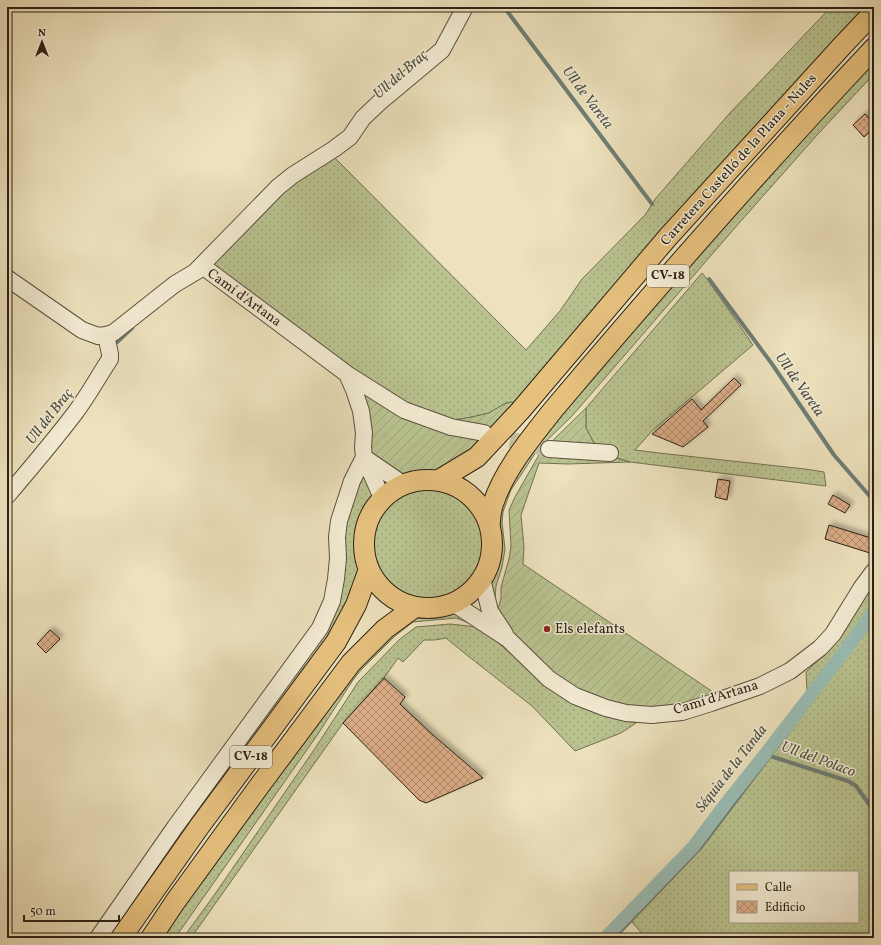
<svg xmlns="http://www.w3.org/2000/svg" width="881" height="945" viewBox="0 0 881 945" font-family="Vollkorn,serif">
<defs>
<pattern id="grass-dots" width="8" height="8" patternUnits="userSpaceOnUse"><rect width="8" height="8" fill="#b9c390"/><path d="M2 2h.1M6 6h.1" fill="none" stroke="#9fa77b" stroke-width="1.8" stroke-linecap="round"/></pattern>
<pattern id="garden-furrows" width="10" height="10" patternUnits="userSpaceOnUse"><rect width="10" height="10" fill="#b9c390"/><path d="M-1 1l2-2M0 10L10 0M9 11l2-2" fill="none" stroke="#9fa77b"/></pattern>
<pattern id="building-cross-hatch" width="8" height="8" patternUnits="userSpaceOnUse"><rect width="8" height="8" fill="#daac87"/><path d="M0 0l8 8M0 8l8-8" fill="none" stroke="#b18c6d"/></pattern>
<filter id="shadow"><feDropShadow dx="3.5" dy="-3.5" stdDeviation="2" flood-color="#0004"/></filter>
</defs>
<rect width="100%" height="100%" fill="#ede2bd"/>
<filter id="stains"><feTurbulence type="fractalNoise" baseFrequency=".005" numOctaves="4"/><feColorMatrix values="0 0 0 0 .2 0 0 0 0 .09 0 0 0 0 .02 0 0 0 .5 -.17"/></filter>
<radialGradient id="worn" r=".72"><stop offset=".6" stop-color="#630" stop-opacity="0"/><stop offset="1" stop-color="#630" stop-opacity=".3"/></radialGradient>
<path fill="url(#grass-dots)" stroke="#727252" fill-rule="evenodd" d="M831 7H870L518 404 511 402 504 404 489 413 472 417 449 421 406 409 209 268 281 188 332 155 526 350 560 311 582 279 645 215 656 198 729 114Z
M874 58V74L818 134 740 222 572 416 537 450 534 455 511 490 508 498 503 512 502 522 505 549 502 567 496 586 495 599 491 583 499 559 500 536 498 520 510 481 577 391Z
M702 273 708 280 753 345 652 431 635 450 659 453 805 469 824 472 826 486 630 462 608 455 600 449 594 443 586 428V408Z
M363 466 376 492 362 515 356 542 359 571 337 627 112 938H101L321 630 340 538Z
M373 544a55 55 0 1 1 110 0a55 55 0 1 1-110 0Z
M874 581V606L825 669 807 690 806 672 831 648Z
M452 612 460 614 469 623 456 618 413 622 395 636 361 670 353 680 318 734 175 938H159L342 686 384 639 417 616H439Z
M874 620V938H646L631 921 704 845ZM730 872H858V922H730Z
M450 624 477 627 502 646 534 675 554 691 585 709 603 715 636 723 621 733 575 751 532 706 468 656 446 638 435 640H424L403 662 398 658 384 678 343 723 191 938H183L215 894 316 747 358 682 400 639 416 627Z"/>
<path fill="url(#garden-furrows)" stroke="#727252" d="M356 384 449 421 472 417 489 413 504 404 511 402 518 404 502 421 455 464 435 472H419L402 476 367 454Z
M586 408V428L594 443 600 449 608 456 630 462 568 464 539 463 521 515 524 547 523 564 716 694 679 705 656 708 618 704 589 694 571 685 551 672 513 636 496 611 499 606 501 598V587L509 559 511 546 509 510 515 497 540 453Z"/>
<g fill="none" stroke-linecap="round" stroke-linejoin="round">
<path stroke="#6e7e75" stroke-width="4" d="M504 7 652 204
M709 279 772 364 834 455 874 501
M113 346 132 328
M766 753 770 756 848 781 856 786 874 811
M614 938 701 847 874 618"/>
<path stroke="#9abdb5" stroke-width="13" d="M605 938 693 847 727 802 766 753 844 652 874 611"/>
</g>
<path fill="url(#building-cross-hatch)" stroke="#2b2015" filter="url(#shadow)" d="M865 114 874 124V128L864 137 853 125Z
M734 378 741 385 703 421 708 427 683 447 652 434 692 399 701 410Z
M718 479 730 481 727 500 715 497Z
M833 495 850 505 845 513 828 504Z
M829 525 874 539 870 553 825 539Z
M50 630 60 639 46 653 37 644Z
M384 678 405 697 400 704 433 735 483 778 426 803 419 800 343 723Z"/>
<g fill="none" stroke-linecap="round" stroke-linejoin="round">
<path stroke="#c6bb9b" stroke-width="16" stroke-dasharray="16 8" stroke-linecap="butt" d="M487 434 549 449"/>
<defs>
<path id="minor" d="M195 272 278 187 293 175 334 149 350 137 363 118 381 101 442 50 465 7
M7 278 82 330 98 336 106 335 113 333 175 284 202 268H205L347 374 354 390 361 411 364 433 363 447 364 457 382 498
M347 374 404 410 451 427 484 433
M549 449 610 453
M365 458 403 484
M7 496C30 469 53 442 75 413 88 396 98 377 110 359V354L106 335
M482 579 490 611 505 634
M453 603 508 639 549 679 575 696 606 708 626 713 652 715 682 712 711 703 760 686 790 671 820 648 833 634 862 587 874 571
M98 938 175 827 320 628 332 601 336 579 338 558 337 537 339 521 352 481 364 457"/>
<path id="major" d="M364 544a64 64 0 1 1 128 0a64 64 0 1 1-128 0Z
M439 480 477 457 520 411 668 237 842 46 874 12
M490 522C490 516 491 510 493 504 504 470 531 438 553 410 657 287 763 166 874 48
M121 938 199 827 336 642 356 605 369 569
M151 938 175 902 260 785 351 663 385 629 415 607"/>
</defs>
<use href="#minor" stroke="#5c503f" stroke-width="18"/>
<use href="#major" stroke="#2b2015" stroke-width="22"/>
<use href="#minor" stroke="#f3ecd4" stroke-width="16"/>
<use href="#major" stroke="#e6c17e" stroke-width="20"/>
</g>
<circle fill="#8f2418" stroke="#f3ecd4" stroke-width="1.5" cx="547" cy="629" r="4"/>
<g text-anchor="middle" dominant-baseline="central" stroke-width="3" stroke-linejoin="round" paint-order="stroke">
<g fill="#f3ecd4" stroke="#675d4e" stroke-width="1">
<rect x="647" y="265" width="42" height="22" rx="3"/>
<rect x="230" y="746" width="42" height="22" rx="3"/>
</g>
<g font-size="13" font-weight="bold" fill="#2b2015">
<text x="668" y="276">CV-18</text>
<text x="251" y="757">CV-18</text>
</g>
<g font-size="14" fill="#2b2015" stroke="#f3ecd4">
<text transform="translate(739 160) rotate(-48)">Carretera Castelló de la Plana - Nules</text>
<text transform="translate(244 298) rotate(36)">Camí d'Artana</text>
<text transform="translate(716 698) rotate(-17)">Camí d'Artana</text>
</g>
<g font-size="14" fill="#2b2015" stroke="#f3ecd4" text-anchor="start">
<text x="555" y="629">Els elefants</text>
</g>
<g font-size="15" font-style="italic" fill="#4c4f45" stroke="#f3ecd4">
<text transform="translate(401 75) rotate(-41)">Ull del Braç</text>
<text transform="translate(587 98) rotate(53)">Ull de Vareta</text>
<text transform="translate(799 385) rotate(55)">Ull de Vareta</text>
<text transform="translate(50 417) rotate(-52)">Ull del Braç</text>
<text transform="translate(818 760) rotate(20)">Ull del Polaco</text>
<text transform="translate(732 769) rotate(-52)">Séquia de la Tanda</text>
</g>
</g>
<rect width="881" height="945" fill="none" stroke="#ede2bd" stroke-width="24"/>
<rect x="8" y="8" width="865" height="929" fill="none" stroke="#2b2015" stroke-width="2"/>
<rect x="12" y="12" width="857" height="921" fill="none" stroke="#2b2015"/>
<rect x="729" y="871" width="130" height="52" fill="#f3ecd4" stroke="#a39a88"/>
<rect x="737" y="884" width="20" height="6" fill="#e6c17e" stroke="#a39a88"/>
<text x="765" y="891" font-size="12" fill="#2b2015">Calle</text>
<rect x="737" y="901" width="20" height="12" fill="url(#building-cross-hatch)" stroke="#a39a88"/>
<text x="765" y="911" font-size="12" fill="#2b2015">Edificio</text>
<g transform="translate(42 42)" stroke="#f3ecd4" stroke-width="3" paint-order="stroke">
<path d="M0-3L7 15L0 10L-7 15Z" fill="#2b2015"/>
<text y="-6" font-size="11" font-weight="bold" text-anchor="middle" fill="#2b2015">N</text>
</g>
<path d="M24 915v6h95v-6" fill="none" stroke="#2b2015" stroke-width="2"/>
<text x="30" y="915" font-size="12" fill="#2b2015" stroke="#f3ecd4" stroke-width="3" paint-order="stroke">50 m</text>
<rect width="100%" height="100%" filter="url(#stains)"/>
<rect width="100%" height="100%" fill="url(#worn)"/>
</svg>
